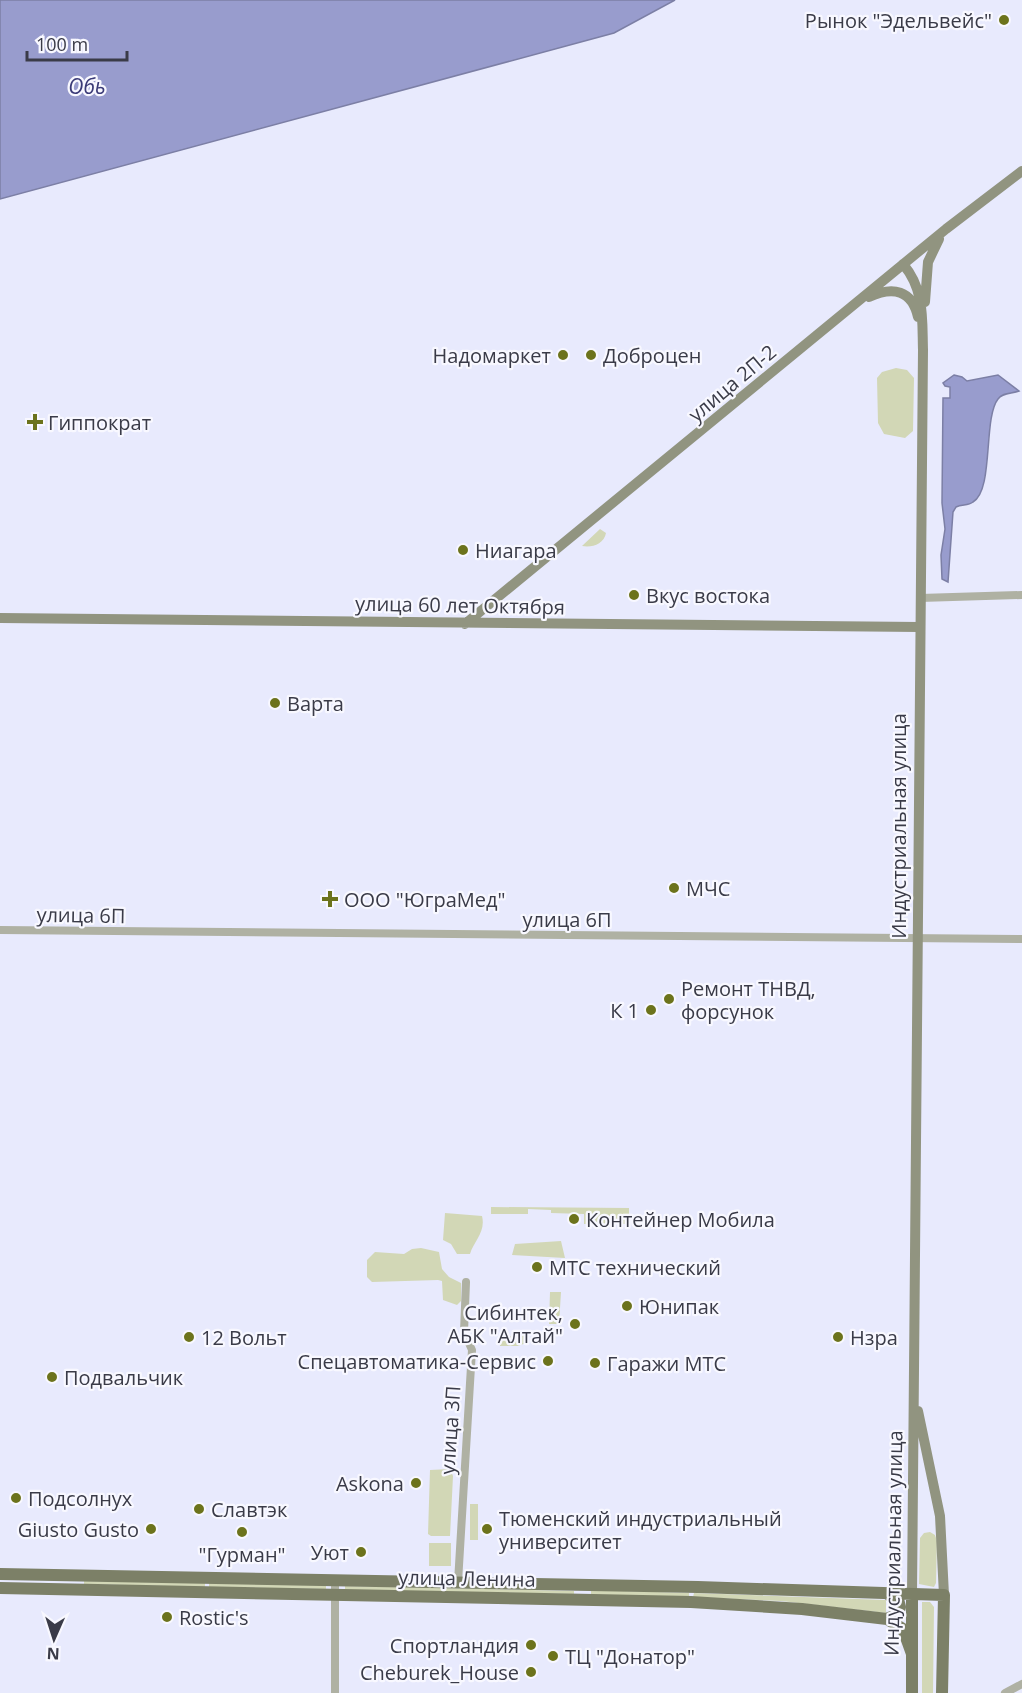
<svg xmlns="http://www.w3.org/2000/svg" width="1022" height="1693" viewBox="0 0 1022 1693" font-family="'Open Sans',sans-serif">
<rect width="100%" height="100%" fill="#e8eafd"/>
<path fill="#d2d7b6" d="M896 368 907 370 914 378 913 431 905 438 884 434 878 423 877 378 882 372Z
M600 529 606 533C604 544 592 548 582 546Z
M491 1207 629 1208V1224H584V1214L551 1213V1210L528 1209V1214H491Z
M445 1213 482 1216C486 1232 474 1241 470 1254H457L451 1244 443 1240Z
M561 1241 565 1258 512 1255 515 1244Z
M421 1248 439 1252 442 1269 449 1277 461 1283V1301L457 1305 443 1300 442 1281 438 1280 372 1282 367 1277V1260L375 1252 404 1254 412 1249Z
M550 1292H561L559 1324H549Z
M520 1332H526V1343L518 1346H500V1341Z
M450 1469 453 1476 450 1536H431L428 1534 430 1470Z
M470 1504H478V1540H470Z
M930 1532 935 1535 937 1541 936 1583 934 1587 919 1584 920 1538 924 1533Z
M429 1543H451V1566H429Z
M84 1581 205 1583V1587L84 1584Z
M209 1583 326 1585V1589L209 1587Z
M345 1586 574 1591V1594L345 1590Z
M591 1590 689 1593V1597L591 1595Z
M694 1593 886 1600V1613L781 1601 693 1597Z
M922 1602H930L934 1607 933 1693H922Z"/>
<path fill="#989ccd" stroke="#7c7fa5" stroke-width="1.5" d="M0 0H675L614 33 0 199Z
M954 375 962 377 967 381 998 375 1019 391C1012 394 1003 392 998 399 983 418 994 490 973 502 968 506 962 504 956 507L953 512 948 582 942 579 941 555 945 529 942 503 943 398H950V387L945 386 943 383Z"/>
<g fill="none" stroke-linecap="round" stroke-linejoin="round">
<path stroke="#afb1a3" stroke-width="8" d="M920 598 1022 595
M0 930 1022 939
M458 1582 472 1350 464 1332 466 1282
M335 1693V1580
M1005 1693 1022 1684"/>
<path stroke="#919480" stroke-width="10" d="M903 264C925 290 922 319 923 350L912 1595
M869 297C893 286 912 290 918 317
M925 302 928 262 939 239
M0 618 919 627
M465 624 946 229 1022 171
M918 1411 940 1516 944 1595"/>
<path stroke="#7c8067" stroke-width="12" d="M0 1574 698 1587 944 1595 942 1693
M0 1588 691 1602 802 1609 887 1619 903 1629 912 1654
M887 1619 898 1614 900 1607 898 1599 889 1595
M912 1693V1595"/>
</g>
<g fill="#6c731c" stroke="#f8f8ff" stroke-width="2">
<circle cx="1004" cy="20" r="6"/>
<circle cx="563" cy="355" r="6"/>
<circle cx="591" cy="355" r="6"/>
<path d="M32 413h6v6h6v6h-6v6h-6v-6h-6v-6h6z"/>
<circle cx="463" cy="550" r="6"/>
<circle cx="634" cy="595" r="6"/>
<circle cx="275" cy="703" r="6"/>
<circle cx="674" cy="888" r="6"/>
<path d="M327 890h6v6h6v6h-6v6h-6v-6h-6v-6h6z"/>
<circle cx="669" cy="999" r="6"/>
<circle cx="651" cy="1010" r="6"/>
<circle cx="574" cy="1219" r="6"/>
<circle cx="537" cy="1267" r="6"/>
<circle cx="627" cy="1306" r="6"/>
<circle cx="575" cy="1324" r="6"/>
<circle cx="189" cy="1337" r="6"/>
<circle cx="838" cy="1337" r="6"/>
<circle cx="548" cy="1361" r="6"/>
<circle cx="595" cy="1363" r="6"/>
<circle cx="52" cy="1377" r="6"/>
<circle cx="416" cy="1483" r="6"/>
<circle cx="16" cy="1498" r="6"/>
<circle cx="199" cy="1509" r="6"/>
<circle cx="151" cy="1529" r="6"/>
<circle cx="487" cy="1529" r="6"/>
<circle cx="242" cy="1532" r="6"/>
<circle cx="361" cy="1552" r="6"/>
<circle cx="167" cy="1617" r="6"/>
<circle cx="531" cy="1645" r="6"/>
<circle cx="553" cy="1656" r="6"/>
<circle cx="531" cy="1672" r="6"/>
</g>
<g text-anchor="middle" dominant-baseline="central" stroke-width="4.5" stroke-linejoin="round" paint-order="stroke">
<g font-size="20" fill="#3a3b48" stroke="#f8f8ff" text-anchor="start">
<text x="992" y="20" text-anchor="end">Рынок "Эдельвейс"</text>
<text x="551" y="355" text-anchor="end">Надомаркет</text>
<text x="603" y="355">Доброцен</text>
<text x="48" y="422">Гиппократ</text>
<text x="475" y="550">Ниагара</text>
<text x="646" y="595">Вкус востока</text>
<text x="287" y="703">Варта</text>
<text x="686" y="888">МЧС</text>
<text x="344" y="899">ООО "ЮграМед"</text>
<text x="681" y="988">Ремонт ТНВД,<tspan x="681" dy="23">форсунок</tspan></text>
<text x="639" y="1010" text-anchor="end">К 1</text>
<text x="586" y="1219">Контейнер Мобила</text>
<text x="549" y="1267">МТС технический</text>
<text x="639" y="1306">Юнипак</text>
<text x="563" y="1312" text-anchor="end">Сибинтек,<tspan x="563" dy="23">АБК "Алтай"</tspan></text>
<text x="201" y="1337">12 Вольт</text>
<text x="850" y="1337">Нзра</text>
<text x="536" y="1361" text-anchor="end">Спецавтоматика-Сервис</text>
<text x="607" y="1363">Гаражи МТС</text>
<text x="64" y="1377">Подвальчик</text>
<text x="404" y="1483" text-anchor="end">Askona</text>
<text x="28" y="1498">Подсолнух</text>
<text x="211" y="1509">Славтэк</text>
<text x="499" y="1518">Тюменский индустриальный<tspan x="499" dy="23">университет</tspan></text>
<text x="139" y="1529" text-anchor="end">Giusto Gusto</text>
<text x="349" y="1552" text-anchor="end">Уют</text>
<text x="242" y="1554" text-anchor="middle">"Гурман"</text>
<text x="179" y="1617">Rostic's</text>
<text x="519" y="1645" text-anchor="end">Спортландия</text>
<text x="565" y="1656">ТЦ "Донатор"</text>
<text x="519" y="1672" text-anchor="end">Cheburek_House</text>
</g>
<g font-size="20" fill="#3a3b48" stroke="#f8f8ff">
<text transform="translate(732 383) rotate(-40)">улица 2П-2</text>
<text transform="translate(460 605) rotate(1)">улица 60 лет Октября</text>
<text transform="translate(898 826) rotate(-90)">Индустриальная улица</text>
<text transform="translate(81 915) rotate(1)">улица 6П</text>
<text x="567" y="919">улица 6П</text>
<text transform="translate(450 1430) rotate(-86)">улица 3П</text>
<text transform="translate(893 1543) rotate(-89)">Индустриальная улица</text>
<text transform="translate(467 1578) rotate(1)">улица Ленина</text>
</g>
<g font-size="21" font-style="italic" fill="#3a3a77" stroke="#f8f8ff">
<text x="87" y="86">Обь</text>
</g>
</g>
<g transform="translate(54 1639) rotate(183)" stroke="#f8f8ff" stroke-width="4.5" paint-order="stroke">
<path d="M0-4.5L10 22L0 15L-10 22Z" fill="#3a3b48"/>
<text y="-9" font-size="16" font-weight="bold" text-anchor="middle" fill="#3a3b48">N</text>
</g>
<path d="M27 51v9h100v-9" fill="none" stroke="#3a3b48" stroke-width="3"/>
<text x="36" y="51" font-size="18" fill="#3a3b48" stroke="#f8f8ff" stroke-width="4.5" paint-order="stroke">100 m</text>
</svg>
